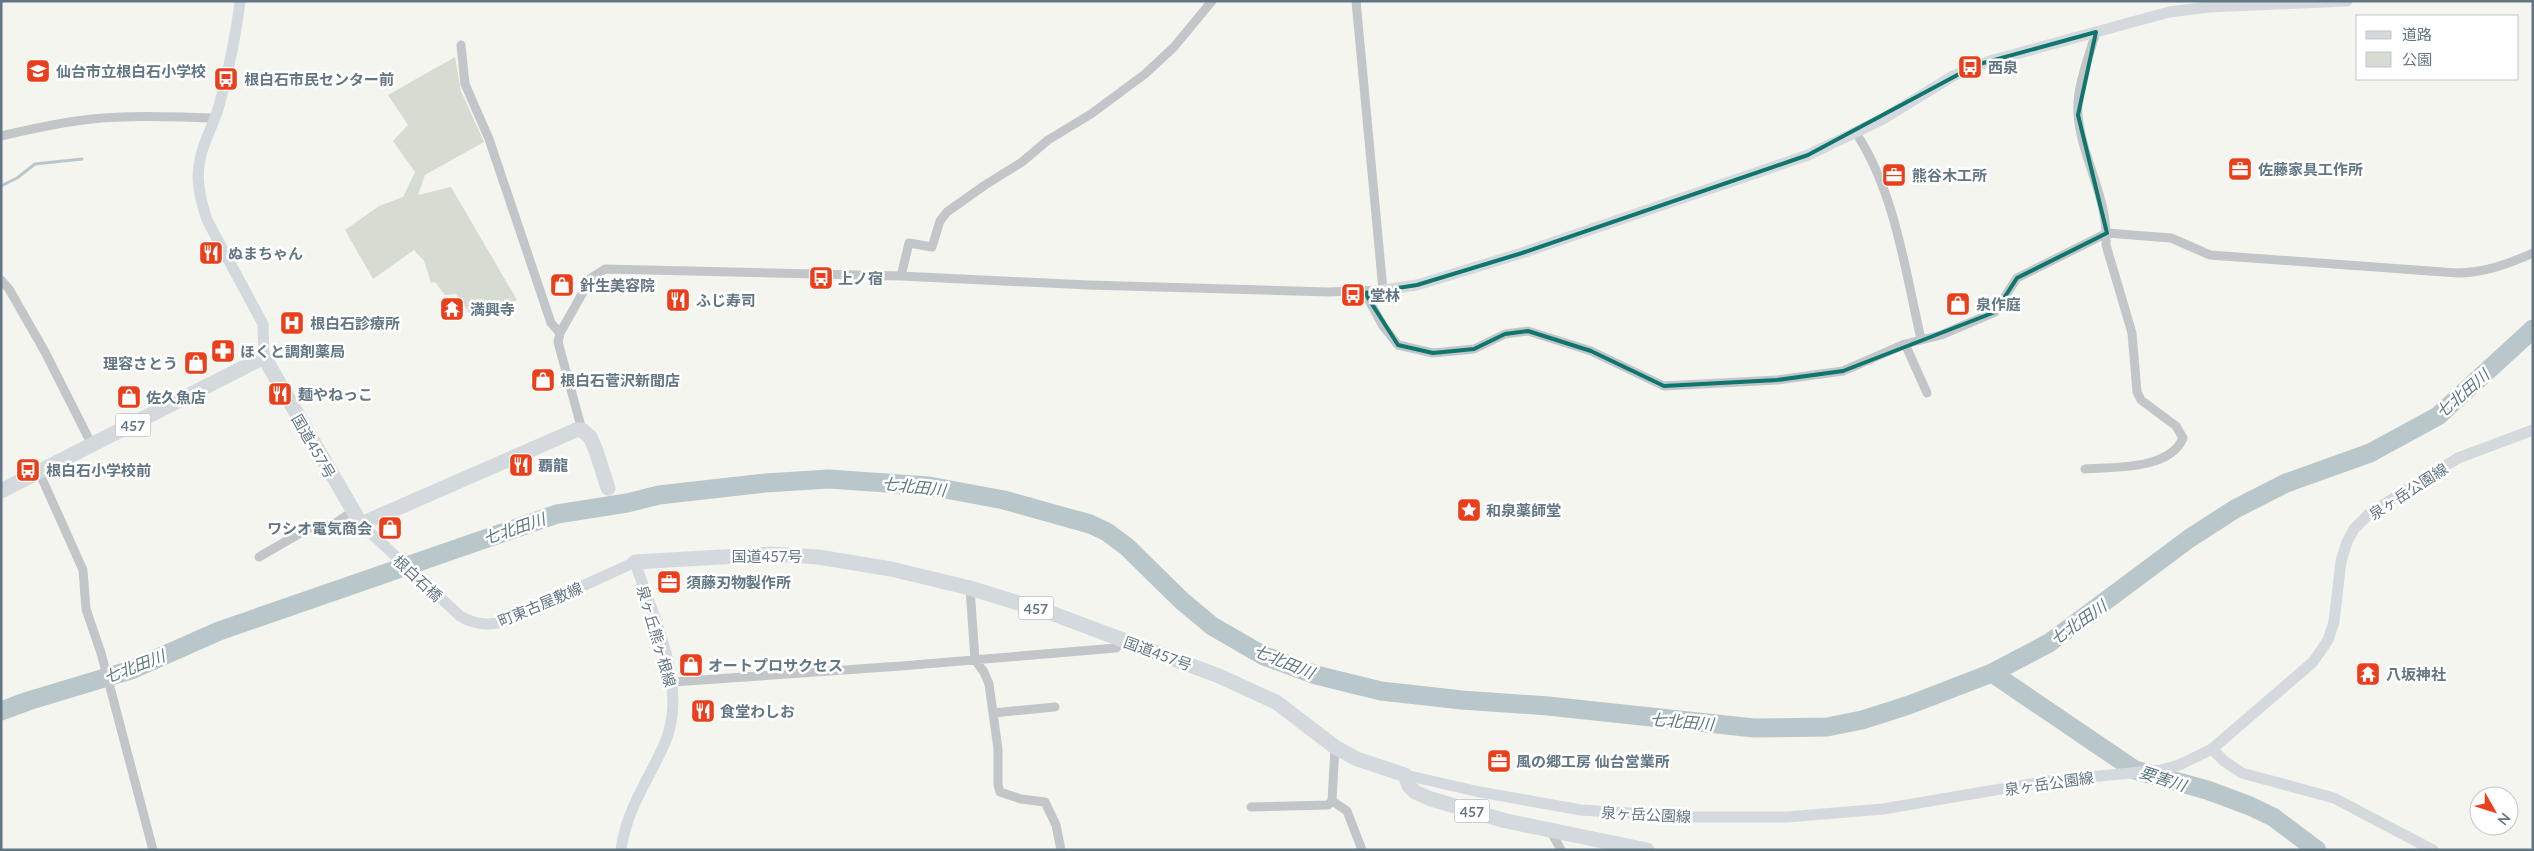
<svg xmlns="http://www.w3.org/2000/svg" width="2534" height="851" viewBox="0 0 2534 851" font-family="Lato,'Noto Sans JP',sans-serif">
<rect width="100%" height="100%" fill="#f5f5f0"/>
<path fill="#d6dcd1" d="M455 57 461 91 484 142 425 175 418 195 451 187 517 300 472 317 456 294 445 295 435 282 431 283 424 261 414 250 373 279 345 230 379 206 403 197 415 172 393 141 408 125 388 95Z"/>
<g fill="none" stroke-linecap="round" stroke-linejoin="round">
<path stroke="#b9c7ca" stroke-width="3" d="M1 186 17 178 35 164 82 159"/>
<path stroke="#b9c7ca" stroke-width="19" d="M1992 673 2135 770 2207 790 2250 806 2273 817 2317 850
M1 711 28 701 131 670 219 631 557 514 627 503 659 495 765 483 829 479 929 486 1004 500 1090 524 1107 532 1127 547 1181 600 1212 626 1264 656 1316 675 1381 691 1462 700 1548 706 1754 728 1827 727 1862 720 1909 705 1992 673 2049 643 2190 538 2235 509 2286 483 2370 453 2438 416 2533 329"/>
<path stroke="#c2c6c9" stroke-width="9" d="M461 45 465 84 489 139 551 323 560 333
M1856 133C1895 192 1905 270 1921 339
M1 136C31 129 61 122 92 119 133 115 174 117 215 118
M901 276 909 243 932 247 940 221 947 212 985 185 1022 162 1048 140 1091 114 1145 74 1174 47 1212 1
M1 280 9 289 45 352 92 445
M1365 293 1383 326 1398 345 1433 353 1474 349 1505 334 1528 331 1591 351 1664 386 1777 380 1843 371 1905 344 1941 335 1995 312 2017 278 2107 233 2171 238 2210 255 2457 273C2484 273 2508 264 2533 253
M1905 344 1927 393
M582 430 558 342 560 333 591 278 605 269 901 276 1088 285 1328 292 1383 290 1356 1
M2085 469C2113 467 2170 470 2183 438L2176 426 2141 400 2137 392 2132 333 2106 245C2109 198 2081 158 2078 114 2076 87 2089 57 2096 32
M39 472 83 570 86 609 101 653 153 850
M259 557 309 528 334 524 352 512
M970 588 975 660 984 672 989 684 998 749V785L1000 792 1021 799 1045 802 1056 825 1061 850
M673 682 901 666 1116 648 1125 641
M993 713 1055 707
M1332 801 1347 811 1362 850
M1251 807 1328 805 1332 801 1335 747
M1550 830 1561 850"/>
<path stroke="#d3d9dc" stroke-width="11" d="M240 1C236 36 228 72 219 106 214 124 203 142 200 160 195 180 201 202 207 220L263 324 264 357
M1383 290 1417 285 1522 253 1808 155 1881 120 1953 76 1990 61 2169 12 2209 7 2347 1
M361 524 460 616C475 625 490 626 506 621L635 562C653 618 690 688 664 745 648 781 626 810 621 850
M2212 749 2224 761 2242 773 2334 798 2433 850
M1405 775 1480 792 1581 810 1696 817H1787L1883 809 2048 781 2161 770 2179 765 2212 749 2313 662 2328 640 2334 622 2341 561 2347 542 2354 529 2370 513 2458 458 2533 430"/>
<path stroke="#d3d9dc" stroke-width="15" d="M1 491 264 357 361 524 576 430H582L590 437 595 448 608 488
M635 562 772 554 818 557 891 569 970 588 1051 613 1219 676 1276 702 1335 747 1357 759 1405 775 1409 786 1415 792 1431 799 1506 821 1647 850"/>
</g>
<path fill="none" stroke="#0f766e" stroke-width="4" stroke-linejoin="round" d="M2096 32 2078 115 2107 233 2017 278 1995 312 1843 371 1777 380 1664 386 1591 351 1528 331 1505 334 1474 349 1433 353 1398 345 1365 293 1417 285 1522 253 1808 155 1976 65Z"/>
<defs>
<symbol id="bus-square" viewBox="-11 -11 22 22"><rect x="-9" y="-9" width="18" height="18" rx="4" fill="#eb3e1a" stroke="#fff"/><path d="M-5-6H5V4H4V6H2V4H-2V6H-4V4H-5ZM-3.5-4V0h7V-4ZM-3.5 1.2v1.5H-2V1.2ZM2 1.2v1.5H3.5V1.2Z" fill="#fff"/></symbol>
<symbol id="school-square" viewBox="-11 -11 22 22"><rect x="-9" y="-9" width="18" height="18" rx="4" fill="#eb3e1a" stroke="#fff"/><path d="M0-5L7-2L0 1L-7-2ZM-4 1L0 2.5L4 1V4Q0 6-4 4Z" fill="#fff"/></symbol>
<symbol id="office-square" viewBox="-11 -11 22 22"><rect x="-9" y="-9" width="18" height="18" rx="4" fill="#eb3e1a" stroke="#fff"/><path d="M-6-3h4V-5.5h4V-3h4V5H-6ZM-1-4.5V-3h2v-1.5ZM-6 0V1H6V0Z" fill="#fff"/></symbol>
<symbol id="restaurant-square" viewBox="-11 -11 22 22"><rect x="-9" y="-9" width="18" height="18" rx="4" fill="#eb3e1a" stroke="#fff"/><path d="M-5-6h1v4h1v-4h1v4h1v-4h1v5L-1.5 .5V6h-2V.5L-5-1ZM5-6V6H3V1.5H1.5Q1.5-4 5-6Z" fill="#fff"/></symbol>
<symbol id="shop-square" viewBox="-11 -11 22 22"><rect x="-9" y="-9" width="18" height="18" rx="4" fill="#eb3e1a" stroke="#fff"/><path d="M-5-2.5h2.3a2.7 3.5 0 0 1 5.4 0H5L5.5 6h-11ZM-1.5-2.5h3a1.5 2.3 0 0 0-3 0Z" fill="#fff"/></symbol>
<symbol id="temple-square" viewBox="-11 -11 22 22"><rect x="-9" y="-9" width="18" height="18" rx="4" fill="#eb3e1a" stroke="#fff"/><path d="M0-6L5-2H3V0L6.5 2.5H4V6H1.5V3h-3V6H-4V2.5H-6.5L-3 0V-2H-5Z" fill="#fff"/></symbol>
<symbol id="hospital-square" viewBox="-11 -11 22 22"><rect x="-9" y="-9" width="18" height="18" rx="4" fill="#eb3e1a" stroke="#fff"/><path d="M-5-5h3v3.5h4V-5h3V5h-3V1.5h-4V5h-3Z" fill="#fff"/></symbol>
<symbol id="pharmacy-square" viewBox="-11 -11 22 22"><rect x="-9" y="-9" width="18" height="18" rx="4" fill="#eb3e1a" stroke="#fff"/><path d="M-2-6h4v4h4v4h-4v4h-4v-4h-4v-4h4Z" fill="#fff"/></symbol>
<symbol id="sight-square" viewBox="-11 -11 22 22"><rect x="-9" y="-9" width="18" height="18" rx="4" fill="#eb3e1a" stroke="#fff"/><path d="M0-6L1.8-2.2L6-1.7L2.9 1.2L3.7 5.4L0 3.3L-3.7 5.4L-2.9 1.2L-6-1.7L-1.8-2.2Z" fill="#fff"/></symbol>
</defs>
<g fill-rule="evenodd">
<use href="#bus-square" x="1956" y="53" width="28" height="28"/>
<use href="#school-square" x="24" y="57" width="28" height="28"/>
<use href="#bus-square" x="212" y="65" width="28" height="28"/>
<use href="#office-square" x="2226" y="155" width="28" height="28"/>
<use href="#office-square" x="1880" y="161" width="28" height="28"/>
<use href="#restaurant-square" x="197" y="239" width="28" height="28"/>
<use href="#bus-square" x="807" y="264" width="28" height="28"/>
<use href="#shop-square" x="548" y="271" width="28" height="28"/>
<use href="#bus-square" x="1339" y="281" width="28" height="28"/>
<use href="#restaurant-square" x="664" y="286" width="28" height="28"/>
<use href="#shop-square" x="1944" y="290" width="28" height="28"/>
<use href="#temple-square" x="438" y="295" width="28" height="28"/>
<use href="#hospital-square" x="278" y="309" width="28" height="28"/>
<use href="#pharmacy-square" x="209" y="337" width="28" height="28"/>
<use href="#shop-square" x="182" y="349" width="28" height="28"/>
<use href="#shop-square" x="529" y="366" width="28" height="28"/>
<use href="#restaurant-square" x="266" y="380" width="28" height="28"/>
<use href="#shop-square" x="115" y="383" width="28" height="28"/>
<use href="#restaurant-square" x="507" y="451" width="28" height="28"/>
<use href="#bus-square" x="14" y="456" width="28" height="28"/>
<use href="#sight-square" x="1455" y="496" width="28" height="28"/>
<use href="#shop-square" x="376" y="514" width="28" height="28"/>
<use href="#office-square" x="655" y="568" width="28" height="28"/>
<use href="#shop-square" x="677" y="651" width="28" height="28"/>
<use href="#temple-square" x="2354" y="660" width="28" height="28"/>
<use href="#restaurant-square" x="689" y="697" width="28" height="28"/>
<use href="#office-square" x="1485" y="747" width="28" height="28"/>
</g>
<g text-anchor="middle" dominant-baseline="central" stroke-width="5" stroke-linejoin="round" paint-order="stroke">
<g fill="#fff" stroke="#919fa8" stroke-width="1">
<rect x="115.5" y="413.5" width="35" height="23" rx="4"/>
<rect x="1018.5" y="596.5" width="35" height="23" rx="4"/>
<rect x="1454.5" y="799.5" width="35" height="23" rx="4"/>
</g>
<g font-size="14" font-weight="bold" fill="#627683">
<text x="133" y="425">457</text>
<text x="1036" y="608">457</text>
<text x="1472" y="811">457</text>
</g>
<g font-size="15" font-weight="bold" fill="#627683" stroke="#fff" text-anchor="start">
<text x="1988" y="67">西泉</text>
<text x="56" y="71">仙台市立根白石小学校</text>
<text x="244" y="79">根白石市民センター前</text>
<text x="2258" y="169">佐藤家具工作所</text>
<text x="1912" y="175">熊谷木工所</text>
<text x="228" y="253">ぬまちゃん</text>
<text x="838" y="278">上ノ宿</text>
<text x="580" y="285">針生美容院</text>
<text x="1370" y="295">堂林</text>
<text x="696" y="300">ふじ寿司</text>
<text x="1976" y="304">泉作庭</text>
<text x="470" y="309">満興寺</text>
<text x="310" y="323">根白石診療所</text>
<text x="240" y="351">ほくと調剤薬局</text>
<text x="178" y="363" text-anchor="end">理容さとう</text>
<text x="560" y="380">根白石菅沢新聞店</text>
<text x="298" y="394">麺やねっこ</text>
<text x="146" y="397">佐久魚店</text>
<text x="538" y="465">覇龍</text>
<text x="46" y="470">根白石小学校前</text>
<text x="1486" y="510">和泉薬師堂</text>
<text x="372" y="528" text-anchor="end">ワシオ電気商会</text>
<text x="686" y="582">須藤刃物製作所</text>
<text x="708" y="665">オートプロサクセス</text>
<text x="2386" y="674">八坂神社</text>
<text x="720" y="711">食堂わしお</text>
<text x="1516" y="761">風の郷工房 仙台営業所</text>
</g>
<g font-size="15" fill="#627683" stroke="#fff">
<text transform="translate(314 446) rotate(60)">国道457号</text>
<text transform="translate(2408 491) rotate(-33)">泉ヶ岳公園線</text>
<text x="767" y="556">国道457号</text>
<text transform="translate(418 578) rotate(43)">根白石橋</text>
<text transform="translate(540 604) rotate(-23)">町東古屋敷線</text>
<text transform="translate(657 636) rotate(74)">泉ヶ丘熊ヶ根線</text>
<text transform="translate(1158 653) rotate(20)">国道457号</text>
<text transform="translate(2049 783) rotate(-8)">泉ヶ岳公園線</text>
<text transform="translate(1646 814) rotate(3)">泉ヶ岳公園線</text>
</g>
<g font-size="16" font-style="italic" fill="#5e7980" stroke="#fff">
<text transform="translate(2462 393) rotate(-41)">七北田川</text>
<text transform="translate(914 486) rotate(6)">七北田川</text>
<text transform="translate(514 528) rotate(-19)">七北田川</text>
<text transform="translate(2078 622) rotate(-35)">七北田川</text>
<text transform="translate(1284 661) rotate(22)">七北田川</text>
<text transform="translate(134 666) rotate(-21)">七北田川</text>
<text transform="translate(1682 721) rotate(5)">七北田川</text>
<text transform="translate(2163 778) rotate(18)">要害川</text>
</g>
</g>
<rect width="2534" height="851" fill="none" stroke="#627683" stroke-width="5"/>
<rect x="2356" y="15" width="162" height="65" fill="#ffffff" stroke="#c0c8cd"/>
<rect x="2366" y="31" width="25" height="8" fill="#d3d9dc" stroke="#c0c8cd"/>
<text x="2402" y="40" font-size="15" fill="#627683">道路</text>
<rect x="2366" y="52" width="25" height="15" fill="#d6dcd1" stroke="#c0c8cd"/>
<text x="2402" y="65" font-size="15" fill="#627683">公園</text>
<g transform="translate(2494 811) rotate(129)"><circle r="24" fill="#ffffff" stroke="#c0c8cd"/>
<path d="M0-4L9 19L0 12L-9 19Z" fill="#eb3e1a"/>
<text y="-8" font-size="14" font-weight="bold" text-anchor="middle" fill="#627683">N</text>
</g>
</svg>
